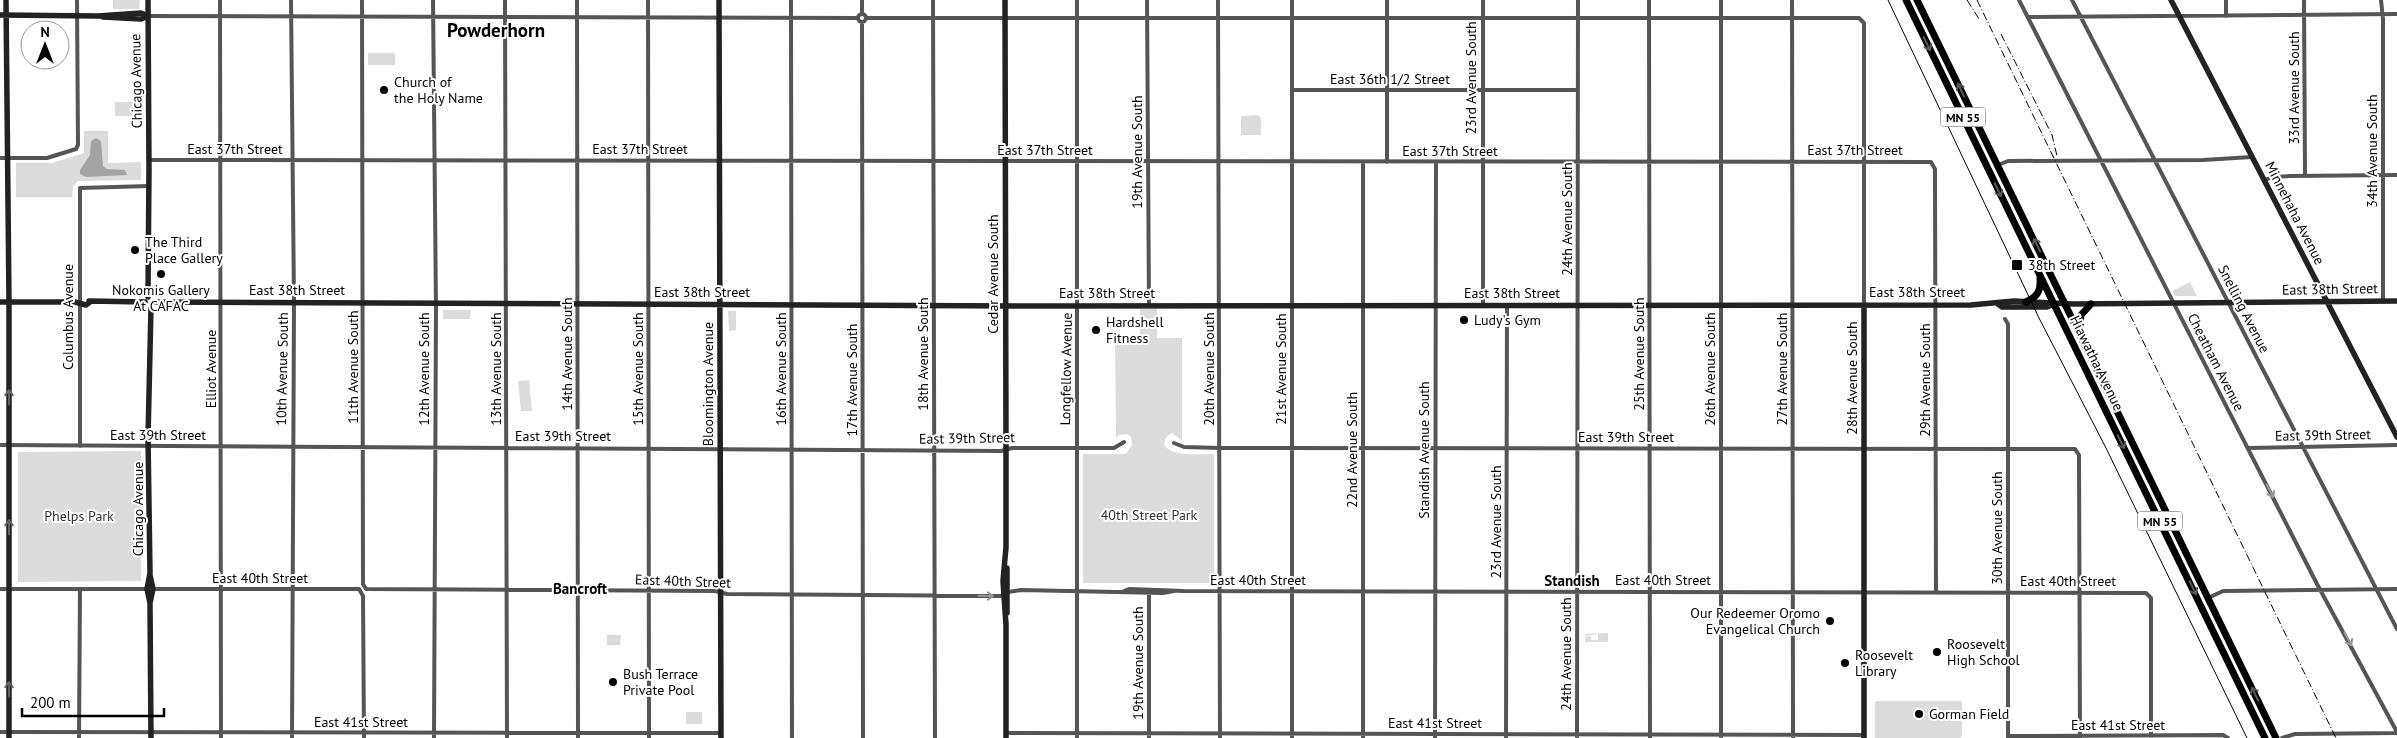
<svg xmlns="http://www.w3.org/2000/svg" width="2397" height="738" viewBox="0 0 2397 738" font-family="'PT Sans',sans-serif">
<rect width="100%" height="100%" fill="#fff"/>
<path fill="#dcdcdc" d="M113 0H140L139 9H113Z
M368 53H395V65H368Z
M115 102H140L141 116H115Z
M1258 115 1261 118V135H1241V116Z
M84 131H108V163L141 162V180L78 181 73 186 72 197H16V163H52L84 153Z
M2190 282 2197 296H2175L2172 291Z
M1157 308V338H1182V441L1172 433 1166 437 1164 445C1172 457 1200 454 1214 454V583H1083V454H1126L1132 445 1131 437 1127 434 1119 435 1116 438 1115 338H1140V309Z
M443 310H471L470 319H443Z
M728 311H736V330L729 331Z
M529 380 532 411H521L518 381Z
M141 451V581L18 582V452Z
M1608 633V642H1585V637L1591 636V640H1598V634L1585 636V634Z
M607 635H621L620 645H607Z
M1875 701H1962V736L1960 738H1875Z
M686 712H702V724H686Z"/>
<path fill="#a3a3a3" d="M96 138 101 141 103 166 107 169 125 170 127 175 86 177 80 174V170L90 155 91 141Z"/>
<g fill="none" stroke-linecap="round" stroke-linejoin="round">
<path stroke="#555" stroke-width="4" d="M220 0 221 738
M291 0 294 303 292 738
M362 0 363 584 366 589 715 591 727 594 1003 596
M433 0 436 309 434 738
M505 0 507 738
M577 0 578 738
M648 0 649 738
M791 0 792 738
M933 0 935 738
M1077 0V738
M1147 0 1149 305
M1218 0 1220 738
M1292 0V738
M1387 0V162
M1483 0V306
M1649 0 1650 738
M1721 0V738
M1792 0 1793 738
M2019 0 2317 584 2397 732
M2072 0 2397 629
M2226 0V16
M2304 0 2305 176
M2381 0 2383 19V301
M862 14V0
M858 18a4 4 0 1 1 8 0a4 4 0 1 1-8 0Z
M148 16 858 18
M2029 17 2397 14
M866 18H1859L1864 23V305
M862 22 863 738
M1292 90H1578
M0 158H47L76 149 78 145 77 0
M150 160 1931 162 1935 169 1936 591
M1363 162V738
M1998 165 2008 161 2203 160 2252 157
M2265 180 2273 177 2291 176 2397 175
M2005 319 2008 324V738
M1174 443 1184 447 1221 448 2075 449 2079 455 2080 738
M0 445 1001 451 1012 448H1114L1124 442
M80 446V188L149 186
M2248 448 2397 445
M0 589H147
M153 589H359L363 596 364 738
M1124 591 1129 589 1184 591 2146 593 2151 598V738
M1149 591V738
M1008 592 1021 590 1163 593 1174 591
M2208 598 2223 591 2397 589
M0 732 721 733
M1006 733 1864 735
M2008 736 2223 735 2228 738
M79 738 80 589
M1435 738 1436 162
M1506 738 1507 306
M1577 738 1578 0
M2282 738 2295 734 2397 733"/>
<path stroke="#222" stroke-width="5.5" d="M6 0 9 302V738
M148 0 149 169
M719 0 721 738
M1005 0 1006 445V547L1003 581 1006 625
M2171 0 2397 437
M0 15 98 16 141 13 148 16
M103 17 141 19 148 16
M148 297 149 168
M89 301 145 302
M0 302H75L86 305 90 302
M156 302 1042 306 1971 305 2014 301 2073 304 2397 301
M1998 304 2002 307H2047L2054 304
M1007 568V613
M150 603 153 589 150 575
M1006 623V738
M151 738 150 603 147 589 150 573 148 437 151 308
M1864 738V305"/>
<path stroke="#000" stroke-width="7" d="M1906 0 2265 738
M1917 0 2276 738
M2026 302C2038 296 2041 291 2040 278
M2079 332 2081 315 2091 304"/>
<path stroke="#000" stroke-width="1" d="M1888 0 2039 318 2106 448 2247 738"/>
<path stroke="#000" stroke-width="1" stroke-dasharray="8 2.5 1 2.5" stroke-linecap="butt" d="M1967 0 1979 19
M1977 0 2336 738
M2001 34 2052 135 2057 156"/>
</g>
<defs><path id="oneway-shaft" d="M-6 0H5M1.5-3L5.5 0L1.5 3" fill="none" stroke-width="1.6" stroke-linecap="round" stroke-linejoin="round" transform="scale(1.25)"/></defs>
<g stroke="#595959">
<use href="#oneway-shaft" transform="translate(1927 44) rotate(64)"/>
<use href="#oneway-shaft" transform="translate(1961 90) rotate(-116)"/>
<use href="#oneway-shaft" transform="translate(1998 190) rotate(64)"/>
<use href="#oneway-shaft" transform="translate(2037 245) rotate(-116)"/>
<use href="#oneway-shaft" transform="translate(2121 442) rotate(64)"/>
<use href="#oneway-shaft" transform="translate(2193 588) rotate(64)"/>
<use href="#oneway-shaft" transform="translate(2255 694) rotate(-116)"/>
</g>
<g stroke="#646464">
<use href="#oneway-shaft" transform="translate(9 397) rotate(-90)"/>
<use href="#oneway-shaft" transform="translate(9 527) rotate(-90)"/>
<use href="#oneway-shaft" transform="translate(9 689) rotate(-90)"/>
</g>
<g stroke="#999">
<use href="#oneway-shaft" transform="translate(2270 491) rotate(63)"/>
<use href="#oneway-shaft" transform="translate(986 596) rotate(1)"/>
<use href="#oneway-shaft" transform="translate(2348 639) rotate(62)"/>
</g>
<g fill="#000" stroke="#fff" stroke-width="2">
<circle cx="384" cy="90" r="5"/>
<circle cx="135" cy="250" r="5"/>
<rect x="2011" y="259" width="12" height="12" rx="2.5"/>
<circle cx="161" cy="274" r="5"/>
<circle cx="1464" cy="320" r="5"/>
<circle cx="1096" cy="330" r="5"/>
<circle cx="1830" cy="621" r="5"/>
<circle cx="1937" cy="652" r="5"/>
<circle cx="1845" cy="663" r="5"/>
<circle cx="613" cy="682" r="5"/>
<circle cx="1919" cy="714" r="5"/>
</g>
<g text-anchor="middle" dominant-baseline="central" stroke-width="4" stroke-linejoin="round" paint-order="stroke">
<g fill="#fff" stroke="#4c4c4c" stroke-width="1">
<rect x="1940.5" y="107.5" width="45" height="19" rx="4"/>
<rect x="2137.5" y="511.5" width="45" height="19" rx="4"/>
</g>
<g font-size="12" font-weight="bold" fill="#000">
<text x="1963" y="117">MN 55</text>
<text x="2160" y="521">MN 55</text>
</g>
<g font-size="14" fill="#000" stroke="#fff">
<text transform="translate(1471 78) rotate(-90)">23rd Avenue South</text>
<text x="1390" y="79">East 36th 1/2 Street</text>
<text transform="translate(136 81) rotate(-91)">Chicago Avenue</text>
<text transform="translate(2294 88) rotate(-90)">33rd Avenue South</text>
<text x="235" y="149">East 37th Street</text>
<text x="640" y="149">East 37th Street</text>
<text x="1045" y="150">East 37th Street</text>
<text x="1855" y="150">East 37th Street</text>
<text x="1450" y="151">East 37th Street</text>
<text transform="translate(2372 151) rotate(-90)">34th Avenue South</text>
<text transform="translate(1137 152) rotate(-90)">19th Avenue South</text>
<text transform="translate(2295 213) rotate(63)">Minnehaha Avenue</text>
<text transform="translate(1567 219) rotate(-90)">24th Avenue South</text>
<text transform="translate(993 274) rotate(-90)">Cedar Avenue South</text>
<text transform="translate(2330 289) rotate(-1)">East 38th Street</text>
<text x="297" y="290">East 38th Street</text>
<text x="702" y="292">East 38th Street</text>
<text x="1917" y="292">East 38th Street</text>
<text x="1107" y="293">East 38th Street</text>
<text x="1512" y="293">East 38th Street</text>
<text transform="translate(2244 309) rotate(63)">Snelling Avenue</text>
<text transform="translate(68 317) rotate(-90)">Columbus Avenue</text>
<text transform="translate(567 354) rotate(-90)">14th Avenue South</text>
<text transform="translate(923 354) rotate(-90)">18th Avenue South</text>
<text transform="translate(1639 354) rotate(-90)">25th Avenue South</text>
<text transform="translate(2216 362) rotate(63)">Cheatham Avenue</text>
<text transform="translate(2097 363) rotate(64)">Hiawatha Avenue</text>
<text transform="translate(353 367) rotate(-90)">11th Avenue South</text>
<text transform="translate(211 369) rotate(-90)">Elliot Avenue</text>
<text transform="translate(282 369) rotate(-89)">10th Avenue South</text>
<text transform="translate(424 369) rotate(-90)">12th Avenue South</text>
<text transform="translate(496 369) rotate(-90)">13th Avenue South</text>
<text transform="translate(638 369) rotate(-90)">15th Avenue South</text>
<text transform="translate(781 369) rotate(-90)">16th Avenue South</text>
<text transform="translate(1066 369) rotate(-89)">Longfellow Avenue</text>
<text transform="translate(1209 369) rotate(-90)">20th Avenue South</text>
<text transform="translate(1281 369) rotate(-90)">21st Avenue South</text>
<text transform="translate(1710 369) rotate(-90)">26th Avenue South</text>
<text transform="translate(1782 369) rotate(-90)">27th Avenue South</text>
<text transform="translate(1852 378) rotate(-90)">28th Avenue South</text>
<text transform="translate(852 380) rotate(-90)">17th Avenue South</text>
<text transform="translate(1925 380) rotate(-90)">29th Avenue South</text>
<text transform="translate(708 384) rotate(-90)">Bloomington Avenue</text>
<text x="158" y="435">East 39th Street</text>
<text transform="translate(2323 435) rotate(-1)">East 39th Street</text>
<text x="563" y="436">East 39th Street</text>
<text x="1626" y="437">East 39th Street</text>
<text transform="translate(967 438) rotate(-1)">East 39th Street</text>
<text transform="translate(1352 450) rotate(-90)">22nd Avenue South</text>
<text transform="translate(1424 450) rotate(-90)">Standish Avenue South</text>
<text transform="translate(138 509) rotate(-90)">Chicago Avenue</text>
<text transform="translate(1496 522) rotate(-90)">23rd Avenue South</text>
<text transform="translate(1997 528) rotate(-90)">30th Avenue South</text>
<text x="260" y="578">East 40th Street</text>
<text x="1258" y="580">East 40th Street</text>
<text x="1663" y="580">East 40th Street</text>
<text transform="translate(683 581) rotate(2)">East 40th Street</text>
<text x="2068" y="581">East 40th Street</text>
<text transform="translate(1566 654) rotate(-90)">24th Avenue South</text>
<text transform="translate(1138 663) rotate(-90)">19th Avenue South</text>
<text x="361" y="722">East 41st Street</text>
<text x="1435" y="723">East 41st Street</text>
<text x="2118" y="725">East 41st Street</text>
</g>
<g font-size="14" fill="#000" stroke="#fff" text-anchor="start">
<text x="394" y="82">Church of<tspan x="394" dy="16">the Holy Name</tspan></text>
<text x="145" y="242">The Third<tspan x="145" dy="16">Place Gallery</tspan></text>
<text x="2028" y="265">38th Street</text>
<text x="161" y="290" text-anchor="middle">Nokomis Gallery<tspan x="161" dy="16">At CAFAC</tspan></text>
<text x="1474" y="320">Ludy's Gym</text>
<text x="1106" y="322">Hardshell<tspan x="1106" dy="16">Fitness</tspan></text>
<text x="1820" y="613" text-anchor="end">Our Redeemer Oromo<tspan x="1820" dy="16">Evangelical Church</tspan></text>
<text x="1947" y="644">Roosevelt<tspan x="1947" dy="16">High School</tspan></text>
<text x="1855" y="655">Roosevelt<tspan x="1855" dy="16">Library</tspan></text>
<text x="623" y="674">Bush Terrace<tspan x="623" dy="16">Private Pool</tspan></text>
<text x="1929" y="714">Gorman Field</text>
</g>
<g font-size="14" fill="#333" stroke="#fff">
<text x="1149" y="515">40th Street Park</text>
<text x="79" y="516">Phelps Park</text>
</g>
<g font-size="15" font-weight="bold" fill="#000" stroke="#fff">
<text x="1572" y="580">Standish</text>
<text x="580" y="588">Bancroft</text>
</g>
<g font-size="19" font-weight="bold" fill="#000" stroke="#fff">
<text x="496" y="30">Powderhorn</text>
</g>
</g>
<g transform="translate(45 45)"><circle r="24" fill="#ffffff" stroke="#999999"/>
<path d="M0-4L9 19L0 12L-9 19Z" fill="#000000"/>
<text y="-8" font-size="14" font-weight="bold" text-anchor="middle" fill="#000000">N</text>
</g>
<path d="M22 708v8h142v-8" fill="none" stroke="#000000" stroke-width="2.5"/>
<text x="30" y="708" font-size="15" fill="#000000" stroke="#ffffff" stroke-width="4" paint-order="stroke">200 m</text>
</svg>
